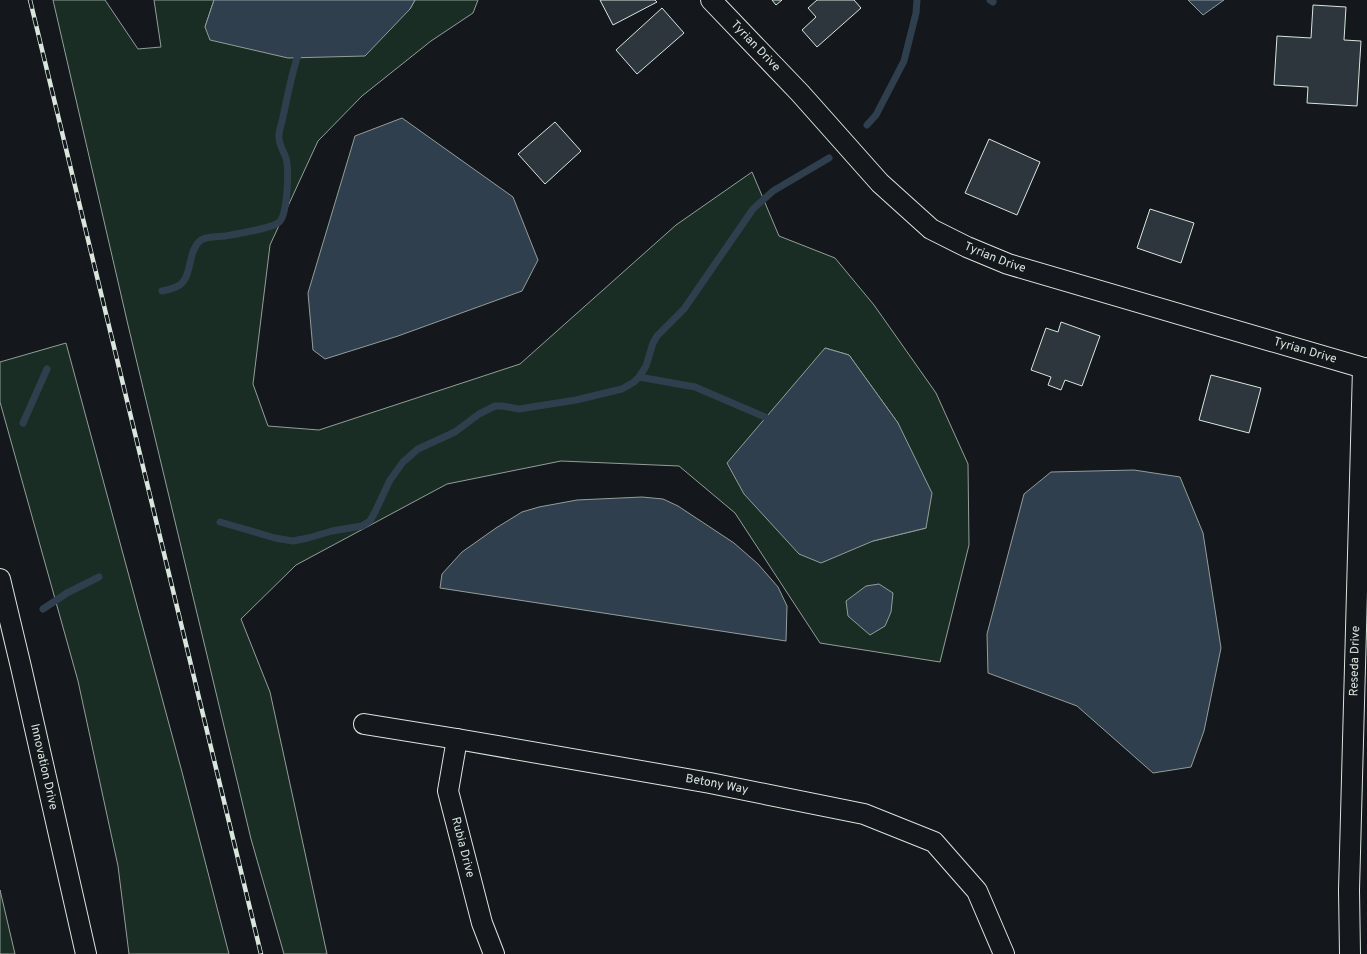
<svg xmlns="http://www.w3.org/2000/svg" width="1367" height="954" viewBox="0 0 1367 954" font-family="Overpass,sans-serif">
<rect width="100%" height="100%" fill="#14181c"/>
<path fill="#1a2d24" stroke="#939e99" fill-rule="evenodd" d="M53 0H105L138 49 161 47 154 0H214L205 27 410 9 415 0H478L473 13 431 41 362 96 318 141 270 245 253 384 268 426 319 430 520 364 676 225 752 172 779 236 835 258 874 305 936 393 968 464 969 545 940 662 820 643 735 513 679 466 561 461 447 484 296 565 241 619 270 692 327 954H284L251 839 128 325ZM825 348 849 355 898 423 926 528 873 541Z
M66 343 182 772 229 954H129L118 866 78 681 0 402V362Z
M0 890 15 954H0Z"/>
<path fill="#2f3f4d" stroke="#939e99" d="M214 0H415L410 9 365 56 288 58 210 40 205 27Z
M1188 0H1224L1203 15Z
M402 118 513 197 538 260 522 291 398 336 325 359 313 350 308 293 355 136Z
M825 348 849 355 898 423 932 493 926 528 873 541 821 563 799 554 744 494 727 463Z
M1134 470 1180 477 1203 533 1221 648 1204 731 1191 767 1153 773 1077 706 988 673 987 634 1024 494 1051 472Z
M642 497 663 499 678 506 734 543 758 564 778 587 787 606 786 641 440 588 442 574 462 552 496 528 522 512 539 507 577 500Z
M879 584 893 593 891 612 885 626 870 635 848 616 846 601 866 586Z"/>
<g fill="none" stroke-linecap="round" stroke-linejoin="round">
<path stroke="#2f3f4d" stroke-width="7" d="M990 0 993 2
M867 125 876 115 904 61 916 13 917 0
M162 291C166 290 172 289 176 287 194 280 186 251 201 240 208 236 218 237 225 236 237 234 269 229 278 223 288 217 289 169 286 158 284 152 279 145 279 138 278 132 282 123 283 117 288 94 292 71 300 49
M639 377 695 387 765 417
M23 423 47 369
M220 522 275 538 293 541 308 538 332 531 362 526 370 521 375 512 390 480 403 462 418 449 455 432 479 414 495 406H502L519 409 576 400 622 389 634 382 639 377 646 366 653 343 657 336 684 309 753 209 773 191 829 158
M43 609 67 593 99 577"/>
</g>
<path fill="#2c363c" stroke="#d8e6dc" d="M600 0H655L657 2 613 25Z
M772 0H782L776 5Z
M817 0H854L861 8 817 47 802 30 816 17 808 8Z
M1313 5 1346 7 1344 40 1361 41 1357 106 1307 103 1308 87 1274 85 1277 36 1311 38Z
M662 8 684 33 637 74 616 50Z
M555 122 581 151 545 184 518 154Z
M989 139 1040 162 1017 215 965 193Z
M1150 209 1194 223 1181 263 1137 248Z
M1061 322 1100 336 1082 386 1065 380 1061 390 1048 385 1051 377 1031 370 1046 328 1058 332Z
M1211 375 1261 388 1249 433 1199 420Z"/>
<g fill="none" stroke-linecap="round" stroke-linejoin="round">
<defs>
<g id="minor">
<path id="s1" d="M711 0 800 93 880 183 931 229 967 247 1008 264 1367 369"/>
<path id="s2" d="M0 579 21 667 86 954"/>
<path id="s3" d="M364 724 457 739 710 783 864 814 934 842 977 891 1004 954"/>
<path id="s4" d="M457 739 448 791 482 923 494 954"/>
<path id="s5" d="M1350 954 1349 890 1363 368"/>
</g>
</defs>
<use href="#minor" stroke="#d8e6dc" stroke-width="22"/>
<use href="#minor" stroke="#14181c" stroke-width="20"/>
<defs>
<path id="rail" d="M30 0 261 954"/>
</defs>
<use href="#rail" stroke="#d8e6dc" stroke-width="4.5"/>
<use href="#rail" stroke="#14181c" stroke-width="3" stroke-dasharray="9" stroke-linecap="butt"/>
</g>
<g text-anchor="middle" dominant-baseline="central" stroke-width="3" stroke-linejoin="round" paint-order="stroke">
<g font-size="12" fill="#d8e6dc" stroke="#14181c">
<text stroke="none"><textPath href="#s1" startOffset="64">Tyrian Drive</textPath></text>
<text stroke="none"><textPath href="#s1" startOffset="388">Tyrian Drive</textPath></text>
<text stroke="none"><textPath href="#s1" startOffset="712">Tyrian Drive</textPath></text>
<text stroke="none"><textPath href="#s5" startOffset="293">Reseda Drive</textPath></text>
<text stroke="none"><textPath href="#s2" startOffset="193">Innovation Drive</textPath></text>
<text stroke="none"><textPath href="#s3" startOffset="358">Betony Way</textPath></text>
<text stroke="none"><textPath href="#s4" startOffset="111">Rubia Drive</textPath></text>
</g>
</g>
</svg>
